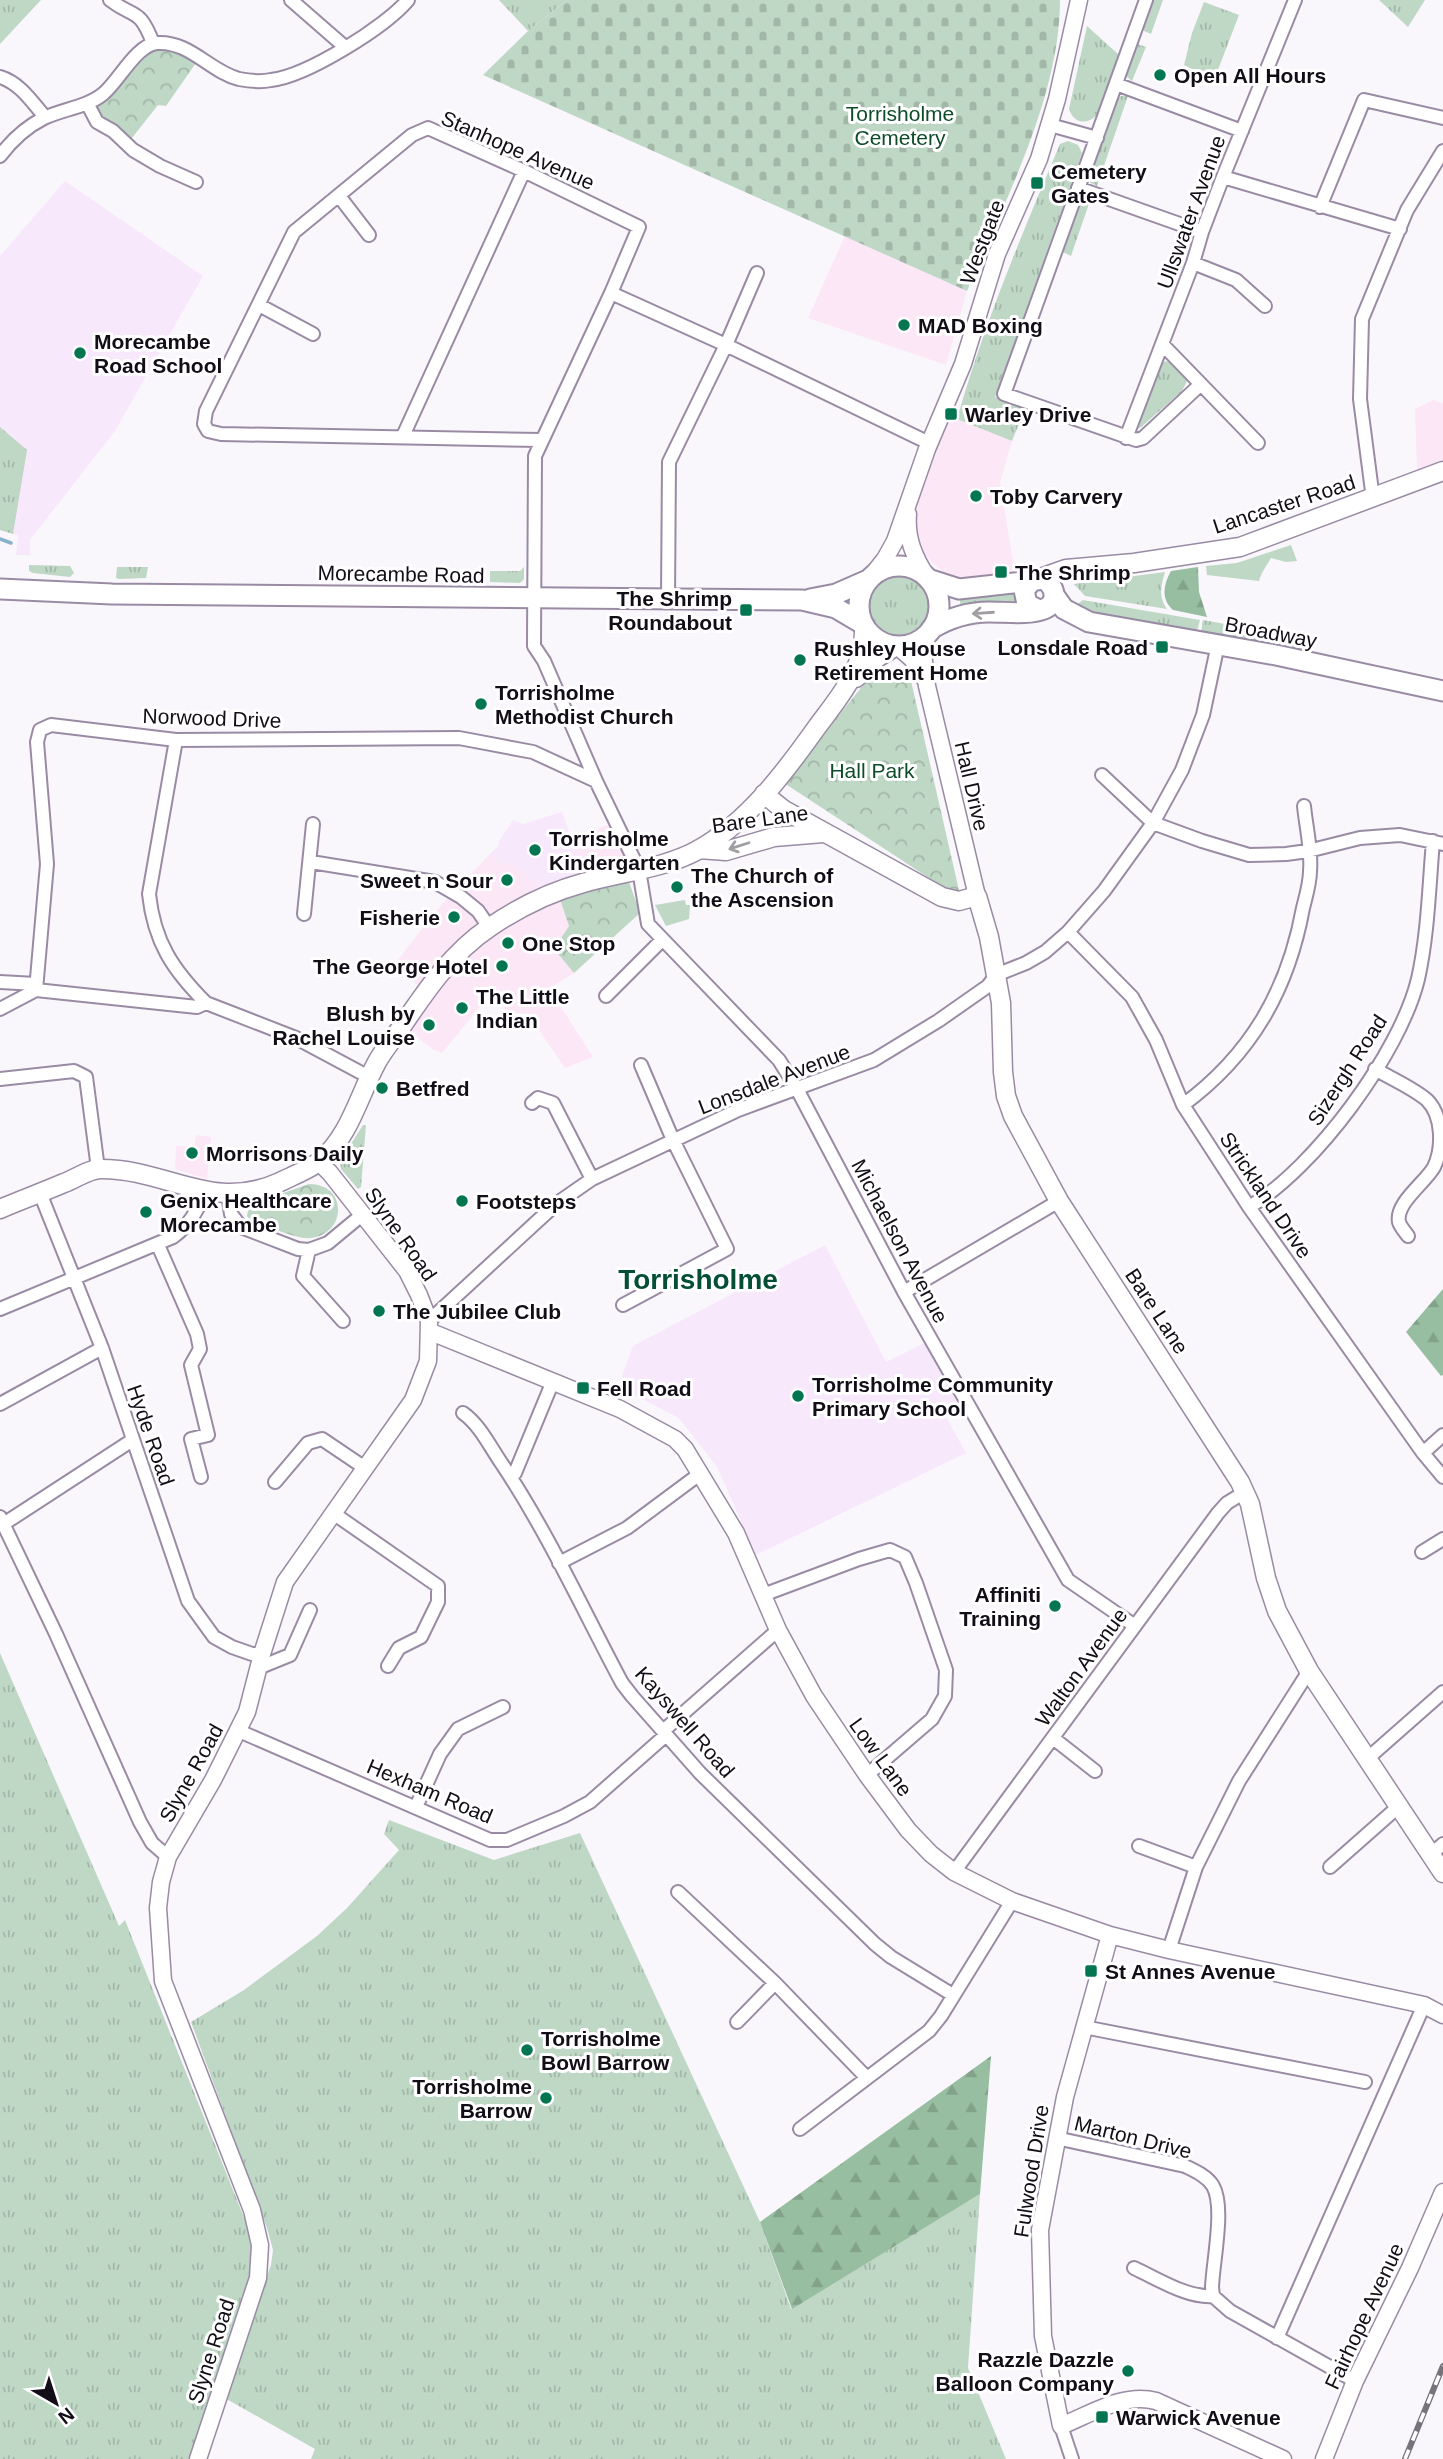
<svg xmlns="http://www.w3.org/2000/svg" width="1443" height="2459" viewBox="0 0 1443 2459" font-family="Arial,sans-serif">
<defs>
<pattern id="grass-tufts" width="24" height="20" patternUnits="userSpaceOnUse" patternTransform="scale(1.75)"><rect width="24" height="20" fill="#bfd7c5"/><path d="M3 7l-1-3M5 7V3M7 7l1-3M15 17l-1-3M17 17v-4M19 17l1-3" fill="none" stroke="#a3b7a8"/></pattern>
<pattern id="forest-firs" width="22" height="20" patternUnits="userSpaceOnUse" patternTransform="scale(1.75)"><rect width="22" height="20" fill="#98bea1"/><path d="M5 1l3.5 6h-7zM16 11l3.5 6h-7z" fill="#82a28a"/></pattern>
<pattern id="cemetery-stones" width="16" height="16" patternUnits="userSpaceOnUse" patternTransform="scale(1.75)"><rect width="16" height="16" fill="#bfd7c5"/><path d="M2 7V4a2 2 0 0 1 4 0v3zM10 15v-3a2 2 0 0 1 4 0v3z" fill="#a3b7a8"/></pattern>
<pattern id="park-crowns" width="20" height="18" patternUnits="userSpaceOnUse" patternTransform="scale(1.75)"><rect width="20" height="18" fill="#bfd7c5"/><path d="M2 6a3 3 0 1 1 6 0M12 15a3 3 0 1 1 6 0" fill="none" stroke="#a3b7a8"/></pattern>
</defs>
<rect width="100%" height="100%" fill="#faf7fc"/>
<path fill="#fce7f6" d="M845 236 967 291 946 365 808 318Z
M1433 400 1443 403V460L1417 470 1415 409Z
M949 416 1012 441 1000 483 1015 573 989 577 952 578 933 564 924 553 916 527 919 495Z
M611 824 625 860 583 871 571 838Z
M490 854 499 862 521 869 541 888 560 899 569 926 554 949 574 973 549 988 593 1057 565 1068 528 1014 507 1012 493 991 442 1053 432 1049 401 1024 424 991 394 965 434 913Z
M196 1135 211 1137 207 1179 175 1169 176 1146 194 1147Z"/>
<path fill="#f8e8fb" d="M65 181 203 276 115 431 30 540V555H16L18 535 0 530V256Z
M562 812 583 871 541 888 521 869 499 862 490 854 498 846 499 841 513 820 523 824Z
M825 1245 886 1362 929 1341 965 1406 946 1417 966 1453 756 1555 717 1467 679 1418 618 1387 633 1346Z"/>
<path fill="url(#grass-tufts)" d="M0 0H41L0 44Z
M499 0H567L528 31Z
M1152 0H1163L1151 34 1144 31 1142 26Z
M1379 0H1425L1408 27Z
M1204 2 1239 15 1214 80 1184 65 1192 33Z
M1087 26 1119 55 1096 116C1085 126 1073 122 1069 109Z
M1138 44 1146 47 1132 81 1126 76Z
M1121 96H1128L1097 186 1089 182 1088 176 1117 99Z
M1068 141 1078 145 1082 153 995 397 1025 409 1012 441 957 419C984 324 1022 234 1060 144Z
M1086 198H1091L1071 256 1063 252 1081 199Z
M1170 361 1179 368 1187 381 1182 391 1140 428 1136 427 1161 362Z
M0 427 27 450 13 534 0 530Z
M29 565 70 566 74 573 70 577 33 573 29 571Z
M117 567H148L146 578 119 579 116 578Z
M524 567V579L520 583 490 582V571H520Z
M1165 572C1161 586 1158 596 1167 609L1085 596 1074 584Z
M868 605a31 31 0 1 1 62 0a31 31 0 1 1-62 0Z
M1015 589 1017 606 961 609 959 595Z
M1083 600 1200 620 1197 631 1087 613 1074 607Z
M1203 620 1275 633 1274 638 1265 644 1201 632Z
M1284 635 1311 640 1309 652 1290 648 1283 643Z
M363 1125H366L361 1187 358 1189 341 1169 340 1161Z
M0 1653 119 1926 125 1920 251 2235 253 2249 250 2276 189 2459H0Z
M389 1820 494 1860 580 1833 760 2222 791 2309 980 2194 968 2368 1006 2459H311L315 2449 223 2397 271 2265 273 2250 267 2228 191 2022 244 1990 317 1936 347 1908 399 1850 384 1834Z"/>
<path fill="url(#forest-firs)" d="M1198 567 1199 592 1207 617 1173 610C1161 599 1163 585 1171 571Z
M1443 1289V1375L1441 1376 1406 1332Z
M991 2056 980 2194 792 2309 760 2222Z"/>
<path fill="url(#cemetery-stones)" d="M567 0H1060C1060 97 1004 202 967 291L483 75 528 31Z"/>
<path fill="url(#park-crowns)" d="M155 47H171L198 60 166 106 158 105 128 143 104 125 89 103 135 61Z
M877 668 909 672 961 899 784 783Z
M628 879 640 913 574 973 554 949 569 926 560 899Z
M309 1184C348 1184 347 1233 311 1238 295 1240 265 1224 249 1219L247 1216 249 1206 252 1204Z"/>
<path fill="#bfd7c5" d="M1291 545 1297 561 1286 562 1271 558C1267 565 1261 573 1259 581L1207 575 1206 566 1237 563Z
M685 900 686 905H690L689 919 666 926 655 905Z"/>
<g fill="none" stroke-linecap="round" stroke-linejoin="round">
<path stroke="#87b0cb" stroke-width="3.5" d="M0 539 11 543"/>
<defs>
<path id="minor" d="M110 0C135 19 139 7 153 43
M291 0 345 47
M1146 0 1004 394 1136 440 1143 438 1201 384
M0 77C20 83 32 102 45 117
M1116 84 1242 131
M87 103 97 122 113 131 133 150 160 166 196 182
M1050 125 1097 138
M0 156C12 140 26 127 44 118 63 109 87 107 103 94 119 81 136 45 157 43 190 41 209 71 239 79 249 81 261 82 271 80 307 76 385 27 408 0
M1223 177 1400 229
M1078 188 1202 232
M339 196 369 235
M1320 207 1364 100 1443 118
M1193 263 1236 280 1265 306
M611 293 726 345 929 443
M259 305 313 334
M1162 344 1258 443
M403 436 524 171
M1126 438 1193 263 1202 232 1223 177 1295 0
M541 440 221 434 208 431 204 424 206 411 294 232 412 135 428 128 524 171 639 227 611 293 535 456 534 646 544 661 596 781 639 870 648 924 779 1060 797 1089 904 1292 1068 1580 1135 1626
M1373 499 1360 399 1362 319 1407 210 1443 151
M668 599 669 462 726 345 757 273
M176 740 149 894C154 942 173 970 206 1003
M1102 775 1153 823 1202 841 1249 855 1286 854 1308 851 1360 838 1400 835 1443 844
M311 862 435 882 461 897 478 911 489 927
M304 914 313 824
M1068 932 1132 997 1156 1040 1183 1105 1249 1207 1423 1453 1443 1477
M0 982 36 984
M36 990 47 864 37 742 40 730 51 725 176 740 459 738 533 752 596 781
M36 990 197 1007 206 1003 296 1038 369 1077
M606 996 662 940
M0 1009 36 990
M1375 1069C1392 1079 1413 1088 1427 1100 1443 1116 1443 1148 1434 1167 1426 1182 1395 1203 1399 1222 1400 1226 1405 1232 1408 1236
M0 1079 74 1071 86 1077 98 1169
M532 1103 538 1098 553 1103 592 1179
M1183 1105C1251 1055 1288 990 1303 908 1306 896 1310 883 1310 871 1312 850 1306 827 1304 806
M40 1193 102 1348 188 1601 214 1637 232 1647 252 1654H262
M228 1194 231 1214 241 1227 298 1249 309 1250 328 1243 363 1214
M1249 1207C1315 1168 1400 1053 1418 979 1428 934 1429 887 1433 841
M158 1245 197 1334 200 1349 191 1365 208 1435 191 1439 201 1477
M309 1250 303 1276 343 1321
M904 1292 1059 1201
M623 1305 727 1249 673 1140 641 1065
M0 1309 173 1237C190 1225 197 1210 206 1192
M429 1321 556 1204 592 1179 738 1110 874 1060 938 1021 988 986 996 975 1026 963 1045 952 1068 932 1104 891 1153 823 1182 770 1203 715 1218 644
M0 1404 102 1348
M463 1413C481 1426 490 1447 502 1464 548 1533 583 1610 622 1683L632 1696 700 1773 875 1944 891 1957 953 1995
M1423 1453 1443 1435
M510 1476 515 1473 553 1381
M275 1482 308 1443 322 1439 365 1468
M333 1513 438 1586V1602L421 1637 399 1648 388 1666
M0 1517 56 1634 140 1822 152 1843 168 1857
M5 1523 131 1441
M1422 1552 1443 1539
M559 1563 627 1528 701 1473
M763 1595 859 1559 890 1550 905 1557 916 1583 946 1670 945 1696 932 1719 867 1775
M258 1668 290 1655 310 1610
M239 1731 490 1840H507L564 1816 590 1802 666 1735
M663 1731 778 1630
M1053 1738 1095 1771
M1367 1759 1443 1692
M416 1807 440 1754 458 1729 503 1707
M1139 1846 1196 1867
M1430 1855 1443 1844
M1330 1867 1398 1807
M954 1872 1218 1513 1227 1503 1245 1492
M678 1892 775 1983 867 2078
M1169 1950 1196 1867 1239 1781 1309 1671
M737 2022 775 1983
M1084 2027 1365 2082
M800 2129 929 2031 941 2016 1012 1901
M1056 2138 1185 2166C1195 2171 1207 2176 1213 2186 1225 2207 1213 2261 1212 2287L1213 2296 1230 2311 1355 2381
M1134 2268C1158 2279 1187 2298 1213 2296
M1277 2338 1424 2005
M1061 2426 1072 2459"/>
<path id="tertiary" d="M908 514C906 538 914 557 927 577
M870 578 885 559 895 541 927 449 963 364 997 254 1039 159 1057 99 1079 0
M928 633 923 653 927 686 977 896
M897 646 912 659 923 677
M431 1332 620 1409 675 1439 685 1449 736 1533 778 1630 814 1696 867 1775 908 1830 931 1854 954 1872 1012 1901 1110 1935 1169 1950 1424 2005 1443 2015
M1110 1935 1065 2097 1040 2230 1043 2336 1061 2426C1091 2414 1124 2392 1156 2401L1283 2459
M198 2459 258 2278 260 2245 252 2210 163 1981 158 1908 161 1882 168 1857 213 1780 247 1712 262 1654 285 1582 413 1400 428 1361 429 1321 419 1295 407 1271 330 1173 319 1162
M1324 2459 1355 2381 1410 2268 1443 2192"/>
<path id="secondary" d="M1035 580 1066 569 1134 563 1240 547 1443 471
M856 678 877 658 896 646
M764 794 784 810 942 897 959 901 977 896 989 937 1001 1003 1003 1072 1006 1096 1013 1116 1059 1201 1240 1482 1250 1504 1266 1578 1277 1611 1309 1671 1443 1873
M699 849 726 851 774 837 823 833
M0 1209C21 1200 43 1192 64 1183 75 1179 89 1169 101 1169 168 1169 212 1213 280 1182 290 1177 312 1168 320 1161 350 1136 359 1095 377 1062 383 1051 392 1040 400 1029 425 992 452 952 490 927 518 908 550 892 583 883 621 872 663 869 698 850 748 822 785 772 817 727 840 696 866 667 864 626"/>
<path id="primary" d="M859 606a40 40 0 1 1 80 0a40 40 0 1 1-80 0Z
M928 579 959 589 1032 581
M0 589 112 594 802 600 836 608 863 624
M1054 595 1064 609 1089 622 1276 655 1443 691
M810 599 836 594 868 580
M931 629C949 618 969 612 989 612 1007 612 1028 615 1044 609 1060 603 1055 585 1043 579L1032 581 1024 590 1027 604 1037 609"/>
</defs>
<use href="#minor" stroke="#998ba4" stroke-width="16"/>
<use href="#tertiary" stroke="#998ba4" stroke-width="19"/>
<use href="#secondary" stroke="#998ba4" stroke-width="21"/>
<use href="#primary" stroke="#998ba4" stroke-width="23"/>
<use href="#minor" stroke="#fff" stroke-width="12"/>
<use href="#tertiary" stroke="#fff" stroke-width="16"/>
<use href="#secondary" stroke="#fff" stroke-width="18"/>
<use href="#primary" stroke="#fff" stroke-width="19"/>
<defs>
<path id="rail" d="M1405 2459 1443 2366"/>
</defs>
<use href="#rail" stroke="#77737a" stroke-width="6"/>
<use href="#rail" stroke="#fff" stroke-width="3.5" stroke-dasharray="10" stroke-linecap="butt"/>
</g>
<defs><path id="oneway-shaft" d="M-6 0H5M1.5-3L5.5 0L1.5 3" fill="none" stroke-width="1.6" stroke-linecap="round" stroke-linejoin="round" transform="scale(1.75)"/></defs>
<g stroke="#a09ea2">
<use href="#oneway-shaft" transform="translate(983 613) rotate(176)"/>
<use href="#oneway-shaft" transform="translate(739 846) rotate(162)"/>
</g>
<g fill="#037550" stroke="#fff" stroke-width="2.5">
<circle cx="1160" cy="75" r="7"/>
<rect x="1030" y="176" width="14" height="14" rx="3.5"/>
<circle cx="904" cy="325" r="7"/>
<circle cx="80" cy="353" r="7"/>
<rect x="944" y="407" width="14" height="14" rx="3.5"/>
<circle cx="976" cy="496" r="7"/>
<rect x="994" y="565" width="14" height="14" rx="3.5"/>
<rect x="739" y="603" width="14" height="14" rx="3.5"/>
<rect x="1155" y="640" width="14" height="14" rx="3.5"/>
<circle cx="800" cy="660" r="7"/>
<circle cx="481" cy="704" r="7"/>
<circle cx="535" cy="850" r="7"/>
<circle cx="507" cy="880" r="7"/>
<circle cx="677" cy="887" r="7"/>
<circle cx="454" cy="917" r="7"/>
<circle cx="508" cy="943" r="7"/>
<circle cx="502" cy="966" r="7"/>
<circle cx="462" cy="1008" r="7"/>
<circle cx="429" cy="1025" r="7"/>
<circle cx="382" cy="1088" r="7"/>
<circle cx="192" cy="1153" r="7"/>
<circle cx="462" cy="1201" r="7"/>
<circle cx="146" cy="1212" r="7"/>
<circle cx="379" cy="1311" r="7"/>
<rect x="576" y="1381" width="14" height="14" rx="3.5"/>
<circle cx="798" cy="1396" r="7"/>
<circle cx="1055" cy="1606" r="7"/>
<rect x="1084" y="1964" width="14" height="14" rx="3.5"/>
<circle cx="527" cy="2050" r="7"/>
<circle cx="546" cy="2098" r="7"/>
<circle cx="1128" cy="2371" r="7"/>
<rect x="1095" y="2410" width="14" height="14" rx="3.5"/>
</g>
<g text-anchor="middle" dominant-baseline="central" stroke-width="6" stroke-linejoin="round" paint-order="stroke">
<g font-size="21" font-weight="bold" fill="#120d16" stroke="#fff" text-anchor="start">
<text x="1174" y="75">Open All Hours</text>
<text x="1051" y="171">Cemetery<tspan x="1051" dy="24">Gates</tspan></text>
<text x="918" y="325">MAD Boxing</text>
<text x="94" y="341">Morecambe<tspan x="94" dy="24">Road School</tspan></text>
<text x="965" y="414">Warley Drive</text>
<text x="990" y="496">Toby Carvery</text>
<text x="1015" y="572">The Shrimp</text>
<text x="732" y="598" text-anchor="end">The Shrimp<tspan x="732" dy="24">Roundabout</tspan></text>
<text x="1148" y="647" text-anchor="end">Lonsdale Road</text>
<text x="814" y="648">Rushley House<tspan x="814" dy="24">Retirement Home</tspan></text>
<text x="495" y="692">Torrisholme<tspan x="495" dy="24">Methodist Church</tspan></text>
<text x="549" y="838">Torrisholme<tspan x="549" dy="24">Kindergarten</tspan></text>
<text x="691" y="875">The Church of<tspan x="691" dy="24">the Ascension</tspan></text>
<text x="493" y="880" text-anchor="end">Sweet n Sour</text>
<text x="440" y="917" text-anchor="end">Fisherie</text>
<text x="522" y="943">One Stop</text>
<text x="488" y="966" text-anchor="end">The George Hotel</text>
<text x="476" y="996">The Little<tspan x="476" dy="24">Indian</tspan></text>
<text x="415" y="1013" text-anchor="end">Blush by<tspan x="415" dy="24">Rachel Louise</tspan></text>
<text x="396" y="1088">Betfred</text>
<text x="206" y="1153">Morrisons Daily</text>
<text x="160" y="1200">Genix Healthcare<tspan x="160" dy="24">Morecambe</tspan></text>
<text x="476" y="1201">Footsteps</text>
<text x="393" y="1311">The Jubilee Club</text>
<text x="812" y="1384">Torrisholme Community<tspan x="812" dy="24">Primary School</tspan></text>
<text x="597" y="1388">Fell Road</text>
<text x="1041" y="1594" text-anchor="end">Affiniti<tspan x="1041" dy="24">Training</tspan></text>
<text x="1105" y="1971">St Annes Avenue</text>
<text x="541" y="2038">Torrisholme<tspan x="541" dy="24">Bowl Barrow</tspan></text>
<text x="532" y="2086" text-anchor="end">Torrisholme<tspan x="532" dy="24">Barrow</tspan></text>
<text x="1114" y="2359" text-anchor="end">Razzle Dazzle<tspan x="1114" dy="24">Balloon Company</tspan></text>
<text x="1116" y="2417">Warwick Avenue</text>
</g>
<g font-size="21" fill="#0c4c27" stroke="#fff">
<text x="900" y="113">Torrisholme<tspan x="900" dy="24">Cemetery</tspan></text>
<text x="872" y="770">Hall Park</text>
</g>
<g font-size="21" fill="#120d16" stroke="#fff">
<text transform="translate(518 150) rotate(24)">Stanhope Avenue</text>
<text transform="translate(1191 212) rotate(-70)">Ullswater Avenue</text>
<text transform="translate(982 242) rotate(-69)">Westgate</text>
<text transform="translate(1284 504) rotate(-18)">Lancaster Road</text>
<text transform="translate(401 574) rotate(1)">Morecambe Road</text>
<text transform="translate(1271 632) rotate(11)">Broadway</text>
<text transform="translate(212 718) rotate(2)">Norwood Drive</text>
<text transform="translate(972 786) rotate(77)">Hall Drive</text>
<text transform="translate(760 819) rotate(-8)">Bare Lane</text>
<text transform="translate(1347 1070) rotate(-57)">Sizergh Road</text>
<text transform="translate(774 1079) rotate(-21)">Lonsdale Avenue</text>
<text transform="translate(1266 1195) rotate(56)">Strickland Drive</text>
<text transform="translate(401 1234) rotate(55)">Slyne Road</text>
<text transform="translate(900 1241) rotate(62)">Michaelson Avenue</text>
<text transform="translate(1157 1311) rotate(57)">Bare Lane</text>
<text transform="translate(151 1435) rotate(71)">Hyde Road</text>
<text transform="translate(1081 1667) rotate(-54)">Walton Avenue</text>
<text transform="translate(685 1722) rotate(49)">Kayswell Road</text>
<text transform="translate(881 1757) rotate(54)">Low Lane</text>
<text transform="translate(191 1773) rotate(-61)">Slyne Road</text>
<text transform="translate(430 1791) rotate(23)">Hexham Road</text>
<text transform="translate(1133 2137) rotate(14)">Marton Drive</text>
<text transform="translate(1031 2171) rotate(-81)">Fulwood Drive</text>
<text transform="translate(1364 2316) rotate(-65)">Fairhope Avenue</text>
<text transform="translate(211 2351) rotate(-72)">Slyne Road</text>
</g>
<g font-size="28" font-weight="bold" fill="#034e34" stroke="#fff">
<text x="698" y="1279">Torrisholme</text>
</g>
</g>
<g transform="translate(56 2403) rotate(141)" stroke="#ffffff" stroke-width="5" paint-order="stroke">
<path d="M0-5L12 26L0 18L-12 26Z" fill="#120d16"/>
<text y="-10" font-size="19" font-weight="bold" text-anchor="middle" fill="#120d16">N</text>
</g>
</svg>
